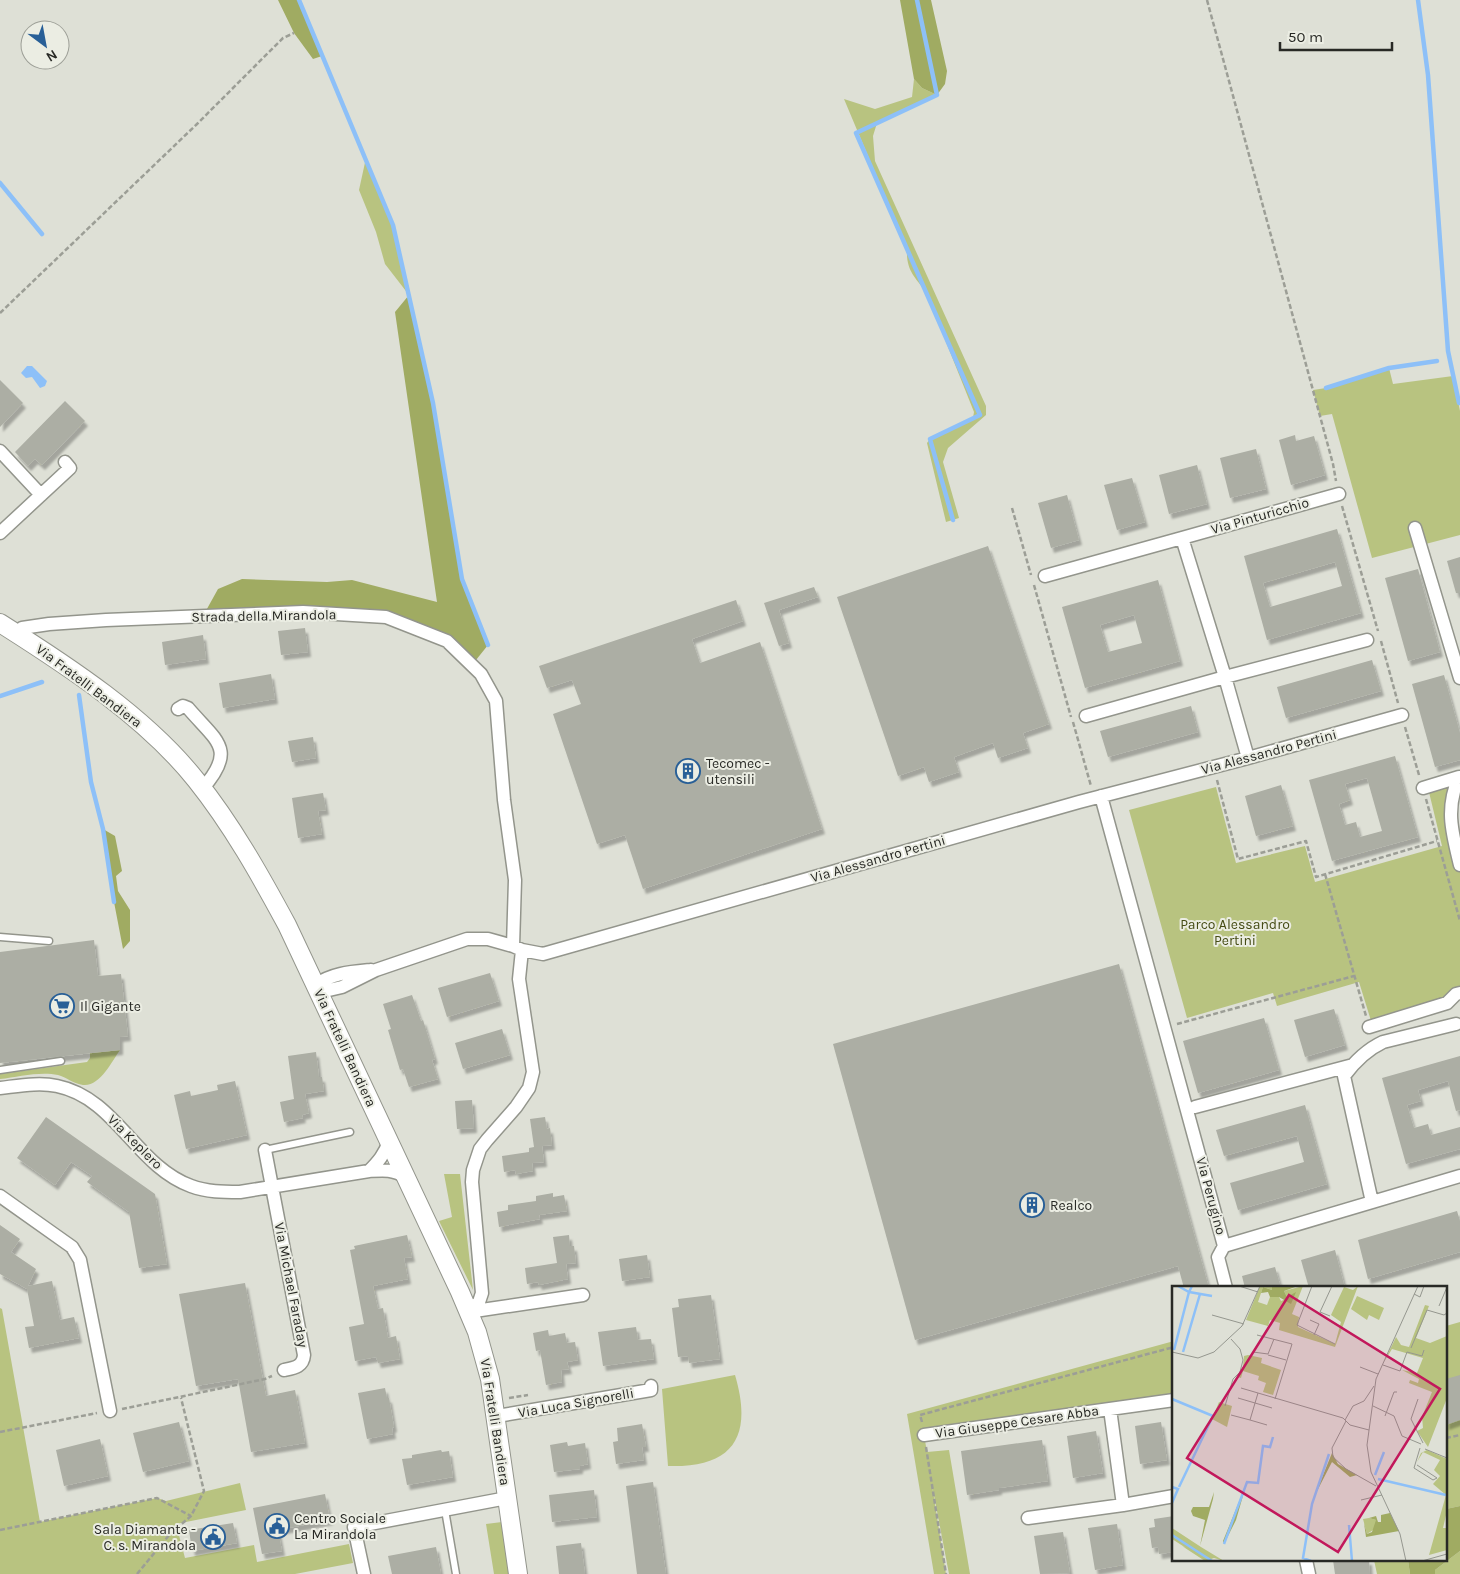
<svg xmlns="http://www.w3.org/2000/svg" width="1460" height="1574" viewBox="0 0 1460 1574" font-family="Karla,sans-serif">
<defs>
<filter id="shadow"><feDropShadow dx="3" dy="5" stdDeviation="1" flood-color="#0004"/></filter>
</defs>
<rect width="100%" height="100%" fill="#dee0d6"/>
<path fill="#b8c380" d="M914 79 922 88 937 95 877 123 873 136 875 161 986 406V415L948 448 943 462 959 518 946 522 927 443 930 439 973 418 974 412 926 292C914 276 906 270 907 249L844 99 875 109 912 97Z
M366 158 393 225 409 295 385 264 376 232 359 190Z
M1389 368 1393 384 1453 376 1460 411V535L1372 558 1332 414 1320 416 1313 390 1326 388Z
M1459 778 1452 792 1460 870V990L1444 1002 1372 1024 1359 982 1277 1006 1273 993 1187 1018 1129 810 1216 787 1236 863 1305 846 1315 882 1442 846 1428 788Z
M120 1050C112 1061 100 1087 83 1085 74 1084 66 1077 58 1075 40 1071 18 1077 0 1079V1074L87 1062 90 1058V1053Z
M444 1174H460L473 1290 439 1221 452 1217Z
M0 1308 2 1309 40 1522 157 1498 166 1501 240 1483 246 1510 176 1524 185 1558 254 1545 257 1562 349 1544 353 1563 295 1574H0Z
M1460 1322V1506L1446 1509V1326Z
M1174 1341V1400L924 1435 927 1452 949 1450 970 1574H949L932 1485 946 1574H934L907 1414Z
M735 1375C753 1436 734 1468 668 1466L662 1389Z
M502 1522 509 1574H494L486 1524Z
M1460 1551V1574H1435V1570Z
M1374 1560H1408L1410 1574H1377Z"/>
<path fill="#a0ab62" d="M278 0H299L322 56 313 59 294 33Z
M900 0H931L947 71 945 84 937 95 922 88 914 79Z
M409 295 433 403 462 579 488 645 472 665 447 641 386 617 203 616 218 589 242 579 327 582 352 580 437 602 395 312Z
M103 829 115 836 122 871 116 876 118 891 130 910V941L123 949 114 902Z
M1460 1506V1551L1435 1570V1574H1410L1408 1560H1446V1509Z"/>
<path fill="#8dc0f8" d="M27 366H32L47 381 45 386 40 388 32 377 26 378 21 373Z"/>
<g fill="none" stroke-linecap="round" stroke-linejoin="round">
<path stroke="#8dc0f8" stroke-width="4.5" d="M299 0 393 225 433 403 462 579 488 645
M917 0 937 95 856 133 980 415 930 439 953 520
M1418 0 1428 75 1448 351 1459 403H1460
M0 183 42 234
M1326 388 1389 368 1437 361
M79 695 91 782 103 829 114 902
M0 696 42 682"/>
</g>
<path fill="#acaea4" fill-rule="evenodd" filter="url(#shadow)" d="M0 380 23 403 0 427Z
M65 401 85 421 42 465 35 459 28 466 15 452Z
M1295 435 1296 441 1314 436 1325 475 1291 485 1279 440Z
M1256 449 1266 489 1230 498 1220 458Z
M1197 465 1207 504 1169 514 1159 475Z
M1132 478 1145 522 1117 530 1104 485Z
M1067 495 1079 540 1051 548 1038 503Z
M1337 529 1361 613 1267 640 1244 556ZM1335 562 1342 586 1270 607 1263 583Z
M988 546 1049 724 1023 733 1028 748 998 758 993 743 954 757 959 772 929 782 924 767 898 776 837 597Z
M1460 557V593H1456L1447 561Z
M1418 569 1440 652 1408 661 1385 578Z
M1158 580 1180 661 1085 688 1062 607ZM1134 615 1142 643 1108 652 1100 625Z
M814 587 818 597 779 610 789 643 779 646 764 603Z
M736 600 743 621 692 639 700 663 760 642 822 829 643 889 625 835 597 844 553 714 581 704 572 680 547 688 539 666Z
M305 628 308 652 281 655 278 631Z
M203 635 206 659 165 665 162 642Z
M1372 660 1381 691 1286 718 1277 687Z
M271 674 275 699 223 708 219 683Z
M1444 675 1460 733V760L1435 767 1412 684Z
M1191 706 1198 732 1108 757 1100 731Z
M313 737 316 758 292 762 288 741Z
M1395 756 1418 837 1332 861 1309 780ZM1367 778 1382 831 1360 837 1356 822 1345 825 1339 804 1350 800 1345 784Z
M1281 785 1293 826 1256 836 1245 796Z
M323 793 326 810 318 811 322 834 298 838 292 798Z
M94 940 98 976 121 974 128 1036 120 1037V1050L0 1063V952Z
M1119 964 1209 1288H1184L1178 1266 915 1340 833 1044Z
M490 973 499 1001 447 1017 438 988Z
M412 995 421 1021 423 1020 435 1059 432 1060 438 1079 409 1087 403 1069 400 1070 388 1030 391 1029 383 1004Z
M1334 1009 1345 1045 1305 1057 1294 1020Z
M1264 1018 1279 1070 1198 1093 1183 1041Z
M502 1029 510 1055 463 1069 455 1043Z
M316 1052 319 1077H322L324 1091 305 1094 309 1113 302 1115 303 1118 284 1122 280 1102 294 1099 288 1056Z
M1460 1056V1110L1456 1111 1448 1081 1418 1090 1421 1101 1407 1105 1414 1128 1428 1124 1431 1135 1460 1127V1149L1406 1164 1382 1078Z
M235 1081 247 1135 186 1149 174 1095 190 1091 191 1096 218 1090 217 1085Z
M472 1100 474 1128 457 1129 455 1101Z
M1305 1105 1327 1184 1238 1210 1230 1183 1304 1162 1297 1136 1224 1156 1216 1130Z
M46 1117 155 1194 167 1264 139 1268 129 1212 87 1182 92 1176 71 1162 55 1185 17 1158Z
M545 1117 547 1129 550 1128 552 1145 542 1146 544 1162 532 1163 533 1171 516 1174 515 1170 504 1172 502 1156 529 1152V1148L534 1147 530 1119Z
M553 1193V1197L564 1195 567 1211 539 1215 540 1219 499 1227 497 1212 508 1210V1205L536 1201V1196Z
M1457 1211 1460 1221V1252L1368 1279 1358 1240Z
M0 1225 20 1239 11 1252 36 1269 28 1286 52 1281 60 1320 74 1317 79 1338 29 1348 25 1327 34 1326 27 1289 0 1274Z
M407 1235 412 1257 404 1258 408 1279 373 1286 378 1309 383 1308 388 1338 396 1336 400 1359 378 1363 376 1357 355 1361 349 1327 364 1324 350 1250 355 1249 354 1246Z
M569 1235 570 1246H574L576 1263 566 1264 568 1279 539 1285 538 1282 527 1284 525 1268 557 1263 553 1237Z
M1335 1250 1345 1288H1309L1301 1260Z
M647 1255 650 1277 622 1281 619 1259Z
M1275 1267 1281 1288H1245L1242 1276Z
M245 1283 266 1396 295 1390 305 1443 251 1452 238 1379 196 1386 179 1294Z
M711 1295 720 1359 689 1363 688 1356 678 1357 672 1308 679 1307 678 1299Z
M636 1327 638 1340 651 1339 654 1359 603 1366 598 1332Z
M548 1330 549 1336 565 1333 567 1343 575 1342 578 1360 567 1362 569 1369 561 1370 562 1382 546 1385 540 1350 536 1351 533 1333Z
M1460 1375V1420L1446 1425V1379Z
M385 1388 387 1398H389L394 1427 392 1428 393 1434 367 1439 358 1393Z
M179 1422 189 1461 143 1472 133 1433Z
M1161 1422 1167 1460 1140 1464 1135 1426Z
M642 1424 646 1447H642L644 1460 616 1464 613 1442 618 1441 617 1428Z
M1096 1431 1103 1473 1073 1478 1067 1436Z
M100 1439 108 1476 64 1486 56 1450Z
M1042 1440 1048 1481 999 1488V1490L967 1495 961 1451Z
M567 1442 568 1446 585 1443 588 1464 580 1466V1469L554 1472 550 1445Z
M441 1450 442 1452 449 1451 453 1477 407 1485 402 1459 412 1458V1455Z
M653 1482 666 1574H637L626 1486Z
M594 1490 597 1517 552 1522 549 1495Z
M325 1494 330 1520 278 1530 282 1551 262 1554 253 1508Z
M1174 1516V1552L1159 1554 1158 1547 1152 1548 1149 1528 1155 1527 1154 1519Z
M233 1523 237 1543 192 1551 189 1530Z
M1117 1524 1123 1565 1095 1570 1088 1528Z
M1063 1532 1070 1573 1040 1574 1034 1536Z
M581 1543 585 1574H559L556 1546Z
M436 1547 441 1574H392L388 1556Z
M1333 1560H1369L1370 1574H1335Z"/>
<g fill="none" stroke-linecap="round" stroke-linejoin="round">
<defs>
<path id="lane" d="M0 937 49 941
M0 1070 61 1061
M265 1150 350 1132
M445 1510 456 1574"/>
<path id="street" d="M0 451 41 495
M1415 528 1460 678
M0 533 70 468 65 462
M1045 576 1182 538
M22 628 49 624 106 620 303 612 386 617 447 641 481 674 496 701 504 800 515 880 513 946
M178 709 183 706 188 708C216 741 238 749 202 789
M1086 716 1225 677 1367 640
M1248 758 1225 677 1182 538 1339 494
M1423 788 1459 777C1445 809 1452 832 1460 865
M1101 796 1224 1246 1460 1176
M315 985 329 990 342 987 376 970 467 939H488L513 946 522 950 543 954 1079 802 1248 758 1402 715
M315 985C333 973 350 972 371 970
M1369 1027 1447 1003 1456 994 1460 993
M0 1088C18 1086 39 1082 57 1086 116 1098 136 1166 191 1186 207 1192 223 1192 240 1192L369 1171C384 1170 392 1169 406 1177
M1195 1107 1353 1065
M265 1150 304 1355C303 1367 294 1368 284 1370
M369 1171C378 1162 385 1154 389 1141
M0 1196 72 1247 80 1260 110 1411
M1372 1202 1344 1076C1355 1061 1366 1050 1383 1042L1456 1024
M1224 1246 1218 1257 1226 1288
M468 1312 479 1302 482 1293 472 1182 473 1170 480 1149 487 1140 516 1107 529 1088 533 1072 519 979 522 950
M468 1312 583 1295
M1110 1409 1123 1505 1174 1496
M497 1416 651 1390V1386
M924 1435 1174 1400
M1028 1518 1123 1505
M1306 1560 1309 1574
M364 1574 354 1527 507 1498"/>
<path id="secondary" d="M0 623C68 666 146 717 196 780 232 825 260 875 287 925L460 1292 477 1332 490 1379 518 1574"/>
</defs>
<use href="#lane" stroke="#93958c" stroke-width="9"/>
<use href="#street" stroke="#93958c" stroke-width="15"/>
<use href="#secondary" stroke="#93958c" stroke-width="20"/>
<path stroke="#9c9e96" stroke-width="2.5" stroke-dasharray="5 2.5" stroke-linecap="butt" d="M1207 0 1333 464 1336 481
M0 313 197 124 283 38 294 33
M1342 506 1378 631
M1012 508 1031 575
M1034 585 1071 717
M1381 641 1398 703
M1073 722 1091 786
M1405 727 1419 775
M1217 780 1238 859 1306 841 1316 877 1437 841
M1426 799 1460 921
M1325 874 1366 1016
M1177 1024 1354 976
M509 1398 528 1395
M122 1409 265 1379 272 1376
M922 1422 920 1415 1174 1347
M0 1432 97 1413
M1446 1438 1460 1435
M926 1447 946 1574
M0 1530 157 1498 191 1516
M137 1574 170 1534 191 1516 204 1491 181 1398"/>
<use href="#lane" stroke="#fff" stroke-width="6"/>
<use href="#street" stroke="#fff" stroke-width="12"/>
<use href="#secondary" stroke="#fff" stroke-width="18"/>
</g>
<defs>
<symbol id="building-ring" viewBox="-11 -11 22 22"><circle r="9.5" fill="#ebede3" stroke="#285f97" stroke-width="1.5"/><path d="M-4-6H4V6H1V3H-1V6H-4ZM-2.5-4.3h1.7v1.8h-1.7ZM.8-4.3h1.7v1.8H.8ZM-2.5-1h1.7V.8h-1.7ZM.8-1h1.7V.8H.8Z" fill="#285f97"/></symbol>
<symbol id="supermarket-ring" viewBox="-11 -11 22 22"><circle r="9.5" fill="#ebede3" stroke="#285f97" stroke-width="1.5"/><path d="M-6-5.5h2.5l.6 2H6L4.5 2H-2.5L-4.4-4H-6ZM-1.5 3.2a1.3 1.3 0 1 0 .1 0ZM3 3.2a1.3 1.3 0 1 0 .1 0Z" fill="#285f97"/></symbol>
<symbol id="civic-ring" viewBox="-11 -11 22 22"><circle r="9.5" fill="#ebede3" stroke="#285f97" stroke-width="1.5"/><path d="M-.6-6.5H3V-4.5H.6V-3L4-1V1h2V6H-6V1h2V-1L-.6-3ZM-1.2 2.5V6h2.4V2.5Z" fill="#285f97"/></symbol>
</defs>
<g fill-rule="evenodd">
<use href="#building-ring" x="674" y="757" width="28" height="28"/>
<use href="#supermarket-ring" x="48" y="992" width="28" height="28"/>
<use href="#building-ring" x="1018" y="1191" width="28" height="28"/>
<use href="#civic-ring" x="263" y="1512" width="28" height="28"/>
<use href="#civic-ring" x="199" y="1523" width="28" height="28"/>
</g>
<g text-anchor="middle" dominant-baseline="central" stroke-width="4" stroke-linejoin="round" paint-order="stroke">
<g font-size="14" fill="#282925" stroke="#ebede3">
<text transform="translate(1260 516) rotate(-16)">Via Pinturicchio</text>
<text transform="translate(264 616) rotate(-1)">Strada della Mirandola</text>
<text transform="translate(89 686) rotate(37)">Via Fratelli Bandiera</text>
<text transform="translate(1269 752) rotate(-15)">Via Alessandro Pertini</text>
<text transform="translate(878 859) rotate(-16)">Via Alessandro Pertini</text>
<text transform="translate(345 1048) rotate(65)">Via Fratelli Bandiera</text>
<text transform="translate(135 1142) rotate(45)">Via Keplero</text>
<text transform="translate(1211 1196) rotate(75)">Via Perugino</text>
<text transform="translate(291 1285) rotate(79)">Via Michael Faraday</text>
<text transform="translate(576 1403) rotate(-10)">Via Luca Signorelli</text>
<text transform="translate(495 1422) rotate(81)">Via Fratelli Bandiera</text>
<text transform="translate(1017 1422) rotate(-8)">Via Giuseppe Cesare Abba</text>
</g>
<g font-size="14" fill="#282925" stroke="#ebede3" text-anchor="start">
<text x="706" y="763">Tecomec -<tspan x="706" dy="16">utensili</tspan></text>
<text x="80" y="1006">Il Gigante</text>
<text x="1050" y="1205">Realco</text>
<text x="294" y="1518">Centro Sociale<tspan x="294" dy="16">La Mirandola</tspan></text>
<text x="196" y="1529" text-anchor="end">Sala Diamante -<tspan x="196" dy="16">C. s. Mirandola</tspan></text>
</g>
<g font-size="14" fill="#454c15" stroke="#ebede3">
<text x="1235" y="924">Parco Alessandro<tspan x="1235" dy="16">Pertini</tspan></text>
</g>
</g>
<g transform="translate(1172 1286)">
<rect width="275" height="275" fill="#dee0d6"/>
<path d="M88 0H100V4L91 1 86 16 95 19 98 11H107L109 15 119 11H115L112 5 131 0 120 28 127 31 126 41 163 58 169 36 159 29 172 1 181 4 186 0 163 61 107 44 108 37 98 34 96 40 74 34ZM185 10 212 22 207 34 197 29 195 34 179 23ZM253 19 257 20 244 52 258 57 275 50V112L256 161 245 145 251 142 250 131 260 106 237 97 238 94 246 97 247 93 230 84 245 87 251 72 220 63 212 76 224 51 229 59 237 61ZM76 69 90 72 89 77 109 84 101 109 91 106 94 97 86 94 87 90 71 85 69 92 65 91 71 81 72 70ZM47 116 60 120 55 141 40 133ZM255 164 275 173V225L271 242H275V264L257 269 274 209 261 198 268 190 262 184 268 174 251 166 245 176 249 167ZM197 232 204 234V242L195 248 191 233ZM0 242 29 261 52 275 42 272 33 275 10 260 14 262 0 253Z" fill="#b8c380"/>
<path d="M100 0H126L112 5 115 11 124 6 119 18 107 11H98L96 6 89 7 91 1 100 4ZM160 167 166 178 185 189 178 191 160 176 143 209ZM75 196 64 234 52 258 51 255ZM42 206 41 213 28 260 33 234 21 230 19 225 21 221H37ZM218 227 227 245 194 251 192 237 195 248 200 246 204 234 197 232 204 230 206 236H209V229Z" fill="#a0ab62"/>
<path fill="none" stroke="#8dc0f8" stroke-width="2.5" d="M6 0 17 6 20 0M2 64 17 6 40 10M11 66 28 8M0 113 41 130 7 201M203 189 212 166M206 193 274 209M0 201 6 203 0 217M177 239 180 275M0 249 40 275M52 258 75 196 86 197 91 160 98 161 101 151M139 275 131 272 140 218 157 168"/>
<path fill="none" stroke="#95978f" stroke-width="1" d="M67 0 86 6M140 0 125 39 163 58M242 8 248 11 252 0M267 20 275 1M40 29 72 38M158 30 148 26 160 0M138 34 147 38 142 49M85 49 120 58 103 113M239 62 255 24 272 29 275 27M0 66 26 72 42 66 70 40 88 0M81 66 96 68 102 53M96 69 114 74M211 79 228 85 235 66 250 70 252 64M188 81 206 88M69 102 171 132 178 139 197 144M66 112 100 122M246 113 239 133 251 157M53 120 61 93 68 86 71 74 68 63 59 53M201 120 222 130 230 150 249 158M59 129 78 134 86 107M213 130 222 106H225M78 134 95 139M173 134 181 120 192 115 202 100M174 135 160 162 161 171 174 183 204 200M253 163 275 172M245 179 265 192 261 194 242 182 248 162M189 214 210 209M234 275 228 248 199 186 195 159 204 93 246 0M250 275 275 268"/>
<path fill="#c2185b" fill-opacity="0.15" stroke="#c2185b" stroke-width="2.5" d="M117 9 268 103 166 266 15 172Z"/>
<rect width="275" height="275" fill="none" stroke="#282925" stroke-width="2.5"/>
</g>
<g transform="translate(45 45) rotate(148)"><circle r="24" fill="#ebede3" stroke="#9d9f97"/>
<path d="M0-4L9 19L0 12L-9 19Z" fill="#285f97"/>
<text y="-8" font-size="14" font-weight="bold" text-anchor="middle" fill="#282925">N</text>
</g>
<path d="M1280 42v8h112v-8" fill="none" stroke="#282925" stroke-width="2.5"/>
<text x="1288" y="42" font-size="15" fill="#282925" stroke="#ebede3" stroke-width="4" paint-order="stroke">50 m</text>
</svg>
